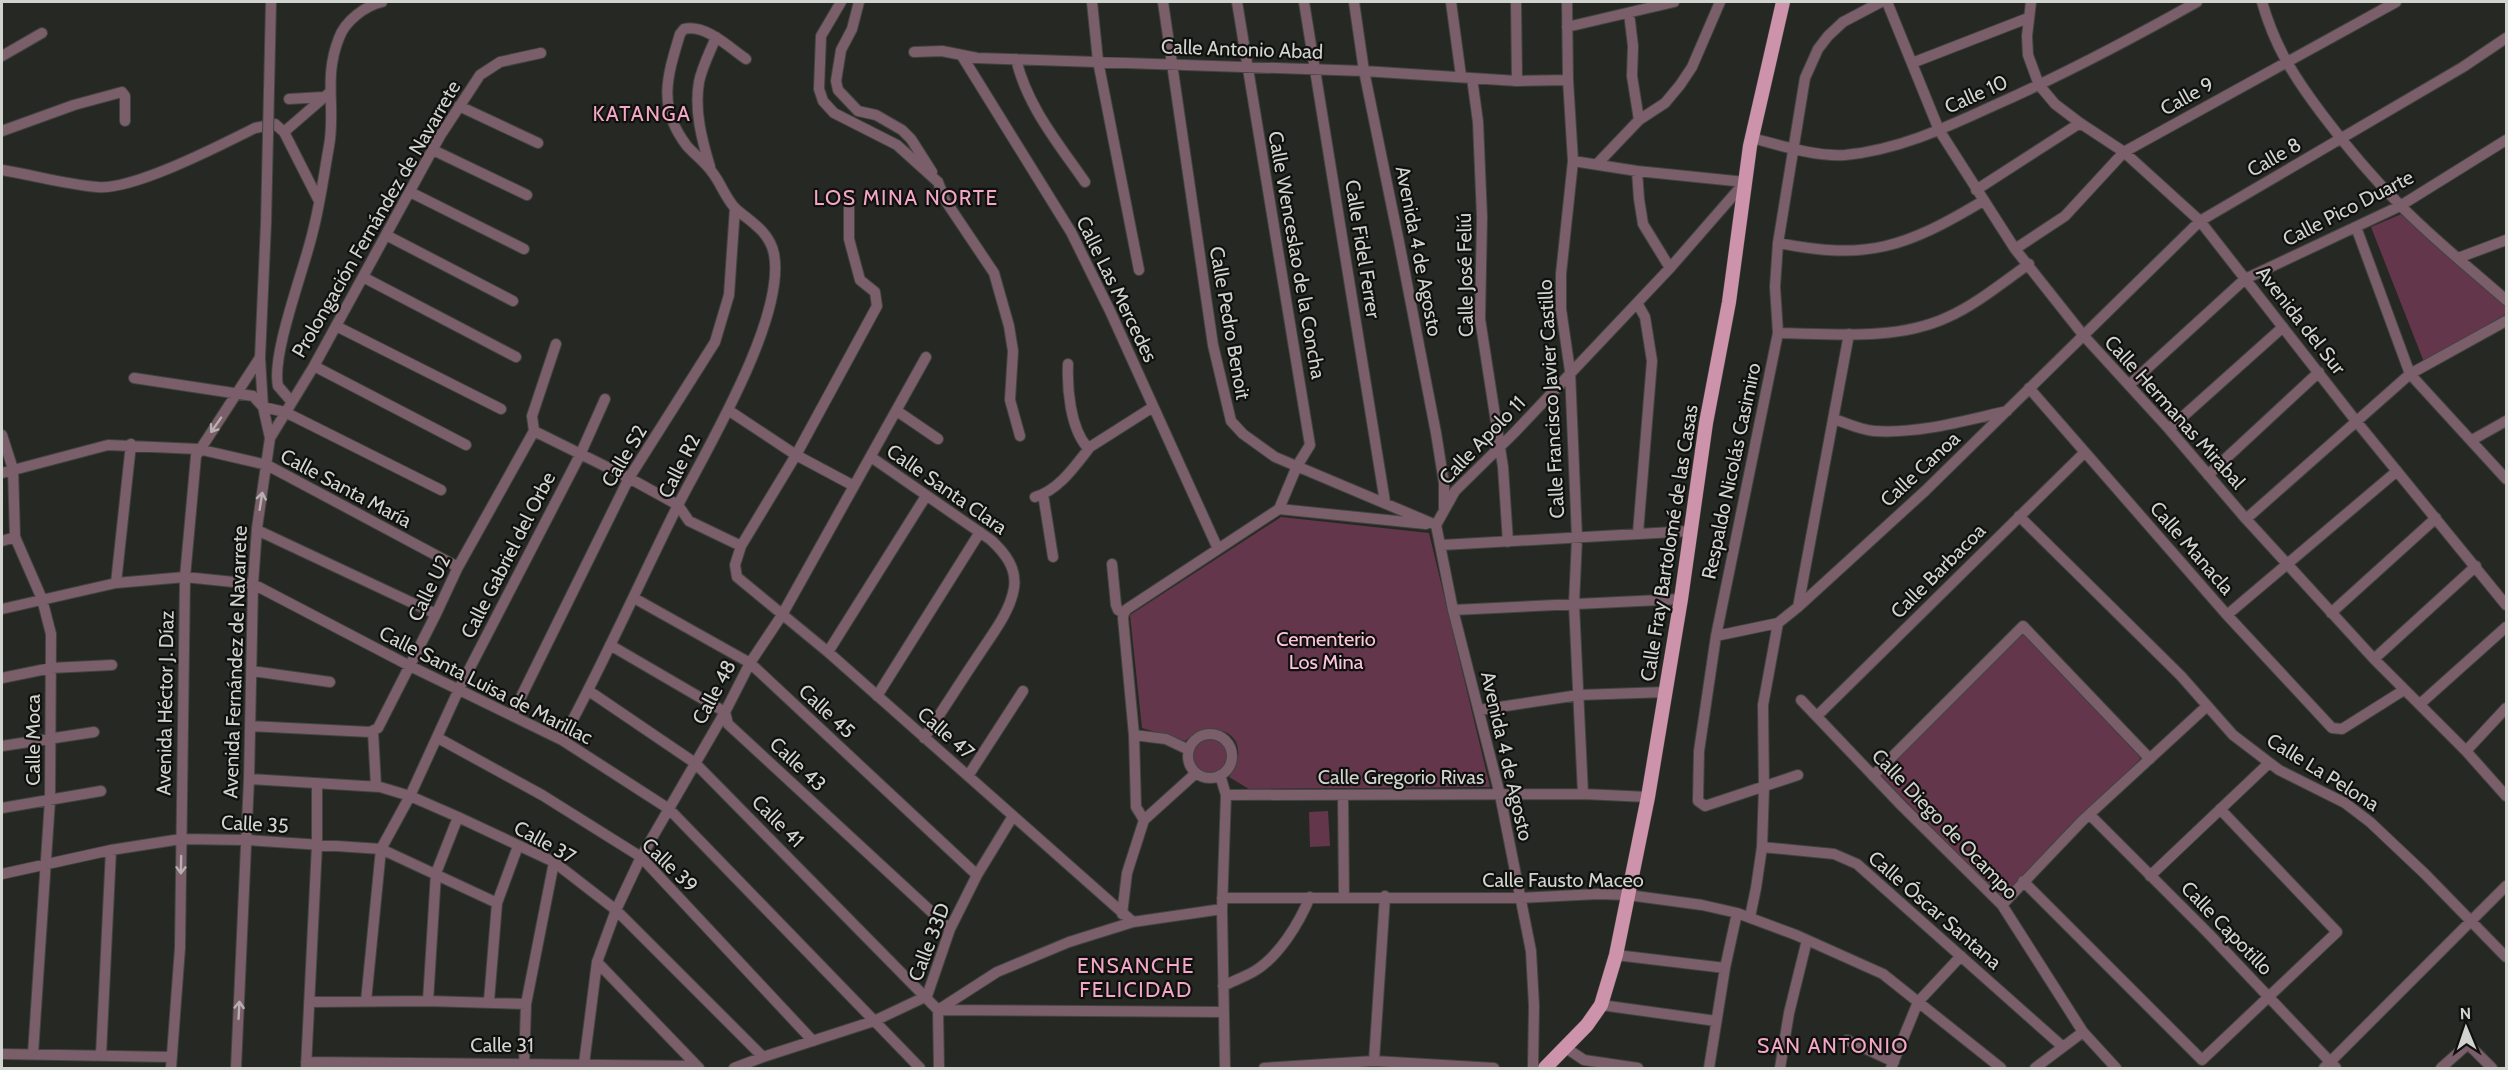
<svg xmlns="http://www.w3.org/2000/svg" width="2508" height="1070" viewBox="0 0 2508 1070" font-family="Cabin,sans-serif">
<rect width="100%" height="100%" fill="#262923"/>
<path fill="#64364b" d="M2411 210 2506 295V314L2424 362 2371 227Z
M1281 517 1429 533 1490 787 1249 789 1229 777C1256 739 1219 714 1185 741L1142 728 1130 615Z
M2023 634 2141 758 2003 900 1879 774Z
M1191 755a19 19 0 1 1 38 0a19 19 0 1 1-38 0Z
M1328 811 1330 846 1310 847 1309 812Z"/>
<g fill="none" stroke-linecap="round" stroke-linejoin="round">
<defs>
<path id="minor" d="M841 2 821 36 819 89 823 101 834 113 897 145 938 182 945 200 994 273 1009 326 1013 351 1010 400 1020 436
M859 2 852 29 841 50 836 81 838 90 858 111 876 115 902 130 911 139 932 172
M1092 2 1098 61 1139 270
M1163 2 1213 345 1231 421 1243 434 1275 457 1436 525
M1237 2 1310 445 1297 466 1279 509
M1304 2 1385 502
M1354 2 1364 71 1399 242 1436 433 1444 483V508
M1451 2 1461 76
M1516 2 1517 81
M1567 2 1568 80 1573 161 1561 274V309L1570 371 1577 538 1574 604 1583 794
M1887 2 1939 130 2015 249 2084 336 2169 429 2246 519 2374 659 2466 751 2506 796
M2031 2 2027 36 2028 55 2039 85 2055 104 2080 123 2124 152 2200 221 2356 421 2506 605
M2262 2C2275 47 2294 77 2322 114 2346 146 2372 177 2400 205 2433 239 2471 269 2506 300
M1629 13 1633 46 1632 76 1639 120
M1567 27 1674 2
M914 52 942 51 977 58 1364 71 1517 81 1568 80
M2 56 42 33
M962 56 1071 232 1110 311 1218 549
M1016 59C1027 106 1058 143 1085 182
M1912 63 2028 18
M1472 78 1478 122 1482 217 1480 319 1503 467 1508 542
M289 99 323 97
M459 106 538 143
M2 131 74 105 122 92 125 96V121
M284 132 329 93
M1752 138C1779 145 1816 157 1845 155 1899 150 1947 127 1995 105 2065 74 2131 39 2197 2
M433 150 527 195
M1573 161 1637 171 1745 182
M1598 163 1639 120 1665 103 1680 85 1692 67 1720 2
M710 167C702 140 694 111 699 82 702 67 710 52 716 37
M2 170C33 175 65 184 97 187 132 191 221 145 255 128L275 124 284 132 318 199
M1637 171 1639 199 1643 224 1670 268
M1976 190 2080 123
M410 192 524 249
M849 198V239L860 280 875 292 877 306 796 455 741 546 735 565 737 577 828 652 1133 922
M2356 227 2410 374 2506 479
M386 235 513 301
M1778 243C1868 261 1906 247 1983 201
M2015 249 2065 216 2124 152 2396 2
M2458 258 2506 240
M363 277 516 357
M1637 303 1645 317 1652 361 1638 533
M336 326 501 409
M1778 333C1833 334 1897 341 1948 317 1977 304 2003 282 2029 264
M1068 364C1067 388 1070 427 1087 447H1090L1153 407
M314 366 466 445
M134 378 253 396 263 407 285 412 441 490
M2129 385 2245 279 2400 206 2506 140
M2029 388 2227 615 2332 728 2342 729 2404 690
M291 401 278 386C271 354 305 267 313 231 320 204 324 174 329 146 336 108 323 78 339 38 345 21 365 6 382 2
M728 410 796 455 854 486
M897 411 938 439
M1834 419C1846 423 1861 430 1874 431 1919 434 1963 421 2007 411
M2169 429 2283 327
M534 431 629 478 678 505 689 521 741 546
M2 435 13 469 15 537 42 599 51 634 50 800 33 1054
M270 438 314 366 440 136 480 75 500 62 541 53
M2472 440 2506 421
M871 457 991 540C1005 553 1017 568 1014 588 1010 612 993 633 980 653 961 681 943 710 924 738
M2 473 108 445 198 449 267 465 458 567
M2208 475 2319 372
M1043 494 1053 557
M1035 497C1059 490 1075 466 1090 447
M2019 516 2181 676 2233 735 2279 770 2345 803 2370 822 2425 874 2506 957
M2246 519 2410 374 2506 321
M1436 525 1453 610 1500 795 1531 951 1534 1006 1533 1068
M1436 525 1455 491 1515 432 1670 268 1745 182
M257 530 436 614
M2 541 15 537
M1442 545 1691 531
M1112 564 1116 605 1118 610 1124 613
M116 583 131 444
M634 598 750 663 977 875
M1798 607 1849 334
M2 609 116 583 185 577 253 584 410 666 562 740 669 809 920 1068
M1453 610 1681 599
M1124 613 1127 609 1279 509 1426 524
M1124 613 1123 618 1134 735 1136 807 1144 820
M2331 613 2436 518
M2227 615 2397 471
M1716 636 1778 623 1798 607 1925 491 2200 221 2463 67 2506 38
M610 645 725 712 728 724 950 929
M828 652 926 496
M2374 659 2476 566
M252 671 330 682
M2 678 51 668 112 665
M589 691 695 763 938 1010 1223 1012
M877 696 980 532
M1801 700 1902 806 2002 905 2083 1032 2116 1068
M2420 704 2506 627
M1479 710 1579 695 1666 692
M512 715 629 478 715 342 729 295 735 208
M1817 716 2085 452
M250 726 370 732 378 728 436 614 458 567 534 431 532 416 556 344
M373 731 376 786
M1188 756a22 22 0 1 1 44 0a22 22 0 1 1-44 0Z
M1134 735 1166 739 1189 750
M438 738 542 795 641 857 813 1041
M562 740C604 663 639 583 678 505 708 447 786 317 774 254 770 233 752 222 737 210 726 200 721 183 712 172 705 162 695 155 687 146 657 107 667 77 680 34L684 29C706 24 730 48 746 59
M2 746 94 732
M2466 751 2506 708
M1220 775 1226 795 1222 909 1225 1068
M1798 775 1705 806 1698 801 1699 751 1716 636 1778 333 1775 287 1778 243 1805 78 1818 49 1828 36 1843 22 1881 2
M968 776 1023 691
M1873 776 2023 626 2150 759
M249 779 380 787 410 796 458 817 554 862 616 910 763 1057
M1226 795 1583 794 1648 797
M1343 796 1344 896
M2 808 101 791
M2090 815 2208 933 2336 1068
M1762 847 1834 854 1857 864 2063 1047
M2 874 111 850 181 839 247 840 381 849 497 903
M2150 876 2269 763
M2023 881 2202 1060 2337 932 2220 809
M1222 898H1520L1598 894 1628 895 1702 905 1737 913 1796 935 1883 974 2001 1068
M2002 905 2082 821 2207 706
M1122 914 1127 873 1144 820 1196 773
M1750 917 1756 888 1762 847 1764 788 1763 705 1778 623
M1616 955 1725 968
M597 962 699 1068
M1223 986C1233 981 1244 977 1253 972 1279 957 1299 923 1310 897
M366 1001 381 849 410 796 459 689 580 455 605 399
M428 1001 436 873 458 817
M489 1001 497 903 518 846
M309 1002 428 1001 526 1004
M1601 1005 1716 1021
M1847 1040 1894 1062
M1566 1048 1584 1060 1638 1068
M2 1054 172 1057
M101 1055 111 850
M1374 1061 1385 896
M306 1062 697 1066
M584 1064 597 962 616 910 641 857 725 712 750 663 782 615 926 357
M171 1068 180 948 185 577 196 456 259 359
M236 1068 249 779 253 584 257 528 270 438 263 407 260 358 266 223
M306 1068 317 845V784
M524 1068 526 1004 554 862
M734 1068 763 1057 874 1021 927 996 950 929 977 875 1013 816
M939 1068 938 1010 997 972 1069 942 1133 922 1222 909
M1264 1068 1374 1061 1494 1068
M1709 1068 1725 968 1737 913
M1780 1068 1789 1013 1807 940
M1891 1068 1918 1002 1961 956
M2035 1068 2083 1032
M2324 1068 2506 886
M2441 1068 2468 1044 2492 1068"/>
<path id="major" d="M1545 1068 1587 1025 1601 1005 1616 955 1648 797 1681 599 1706 423 1729 302 1750 146 1783 2"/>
</defs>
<use href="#minor" stroke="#41443f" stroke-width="12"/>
<use href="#major" stroke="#41443f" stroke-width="15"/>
<use href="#minor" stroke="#7a5e69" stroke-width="10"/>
<use href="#major" stroke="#cd93ab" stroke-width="14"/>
<defs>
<path id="minor-bridge" d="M266 223 271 2"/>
</defs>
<use href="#minor-bridge" stroke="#41443f" stroke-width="12" stroke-linecap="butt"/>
<use href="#minor-bridge" stroke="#7a5e69" stroke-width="10"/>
</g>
<defs><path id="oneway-shaft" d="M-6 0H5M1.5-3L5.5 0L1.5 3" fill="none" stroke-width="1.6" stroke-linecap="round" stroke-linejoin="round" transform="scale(1.5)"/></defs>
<g stroke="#b7b0b0">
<use href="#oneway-shaft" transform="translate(216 425) rotate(125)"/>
<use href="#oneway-shaft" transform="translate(261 501) rotate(-81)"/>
<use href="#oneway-shaft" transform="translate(181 865) rotate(91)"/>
<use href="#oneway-shaft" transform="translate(239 1010) rotate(-87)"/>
</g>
<g text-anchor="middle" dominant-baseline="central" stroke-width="4.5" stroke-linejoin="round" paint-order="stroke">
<g font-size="20" fill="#d1d3cf" stroke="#10110e">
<text transform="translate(1242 49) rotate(2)">Calle Antonio Abad</text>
<text transform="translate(1976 94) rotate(-24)">Calle 10</text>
<text transform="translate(2187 96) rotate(-29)">Calle 9</text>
<text transform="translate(2274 157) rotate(-30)">Calle 8</text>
<text transform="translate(2348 208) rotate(-27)">Calle Pico Duarte</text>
<text transform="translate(376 219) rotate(-60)">Prolongación Fernández de Navarrete</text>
<text transform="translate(1363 249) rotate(81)">Calle Fidel Ferrer</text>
<text transform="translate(1419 251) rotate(79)">Avenida 4 de Agosto</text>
<text transform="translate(1297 255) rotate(80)">Calle Wenceslao de la Concha</text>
<text transform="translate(1465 275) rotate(-91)">Calle José Feliú</text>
<text transform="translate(1117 289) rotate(64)">Calle Las Mercedes</text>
<text transform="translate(2301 320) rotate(52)">Avenida del Sur</text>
<text transform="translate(1230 323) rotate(80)">Calle Pedro Benoit</text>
<text transform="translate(1551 399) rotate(-93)">Calle Francisco Javier Castillo</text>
<text transform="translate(2175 412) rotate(48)">Calle Hermanas Mirabal</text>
<text transform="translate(1482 440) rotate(-46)">Calle Apolo 11</text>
<text transform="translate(624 456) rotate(-59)">Calle S2</text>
<text transform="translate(679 466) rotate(-63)">Calle R2</text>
<text transform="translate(1920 469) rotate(-43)">Calle Canoa</text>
<text transform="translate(1731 471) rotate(-78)">Respaldo Nicolás Casimiro</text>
<text transform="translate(346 488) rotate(28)">Calle Santa María</text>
<text transform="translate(947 489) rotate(35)">Calle Santa Clara</text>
<text transform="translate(1669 543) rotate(-81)">Calle Fray Bartolomé de las Casas</text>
<text transform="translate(2192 548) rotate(49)">Calle Manacla</text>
<text transform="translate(508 555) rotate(-63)">Calle Gabriel del Orbe</text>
<text transform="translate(1938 571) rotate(-45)">Calle Barbacoa</text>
<text transform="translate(429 588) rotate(-64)">Calle U2</text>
<text transform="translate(235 662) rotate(-88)">Avenida Fernández de Navarrete</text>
<text transform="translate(486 685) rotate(27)">Calle Santa Luisa de Marillac</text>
<text transform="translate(714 692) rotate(-62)">Calle 48</text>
<text transform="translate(165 703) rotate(-89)">Avenida Héctor J. Díaz</text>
<text transform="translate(827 711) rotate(43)">Calle 45</text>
<text transform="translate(946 733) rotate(41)">Calle 47</text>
<text transform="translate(33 740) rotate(-90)">Calle Moca</text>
<text transform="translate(1507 756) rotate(77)">Avenida 4 de Agosto</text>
<text transform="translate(798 764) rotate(43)">Calle 43</text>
<text transform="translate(2323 772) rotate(32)">Calle La Pelona</text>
<text x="1401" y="777">Calle Gregorio Rivas</text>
<text transform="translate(778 821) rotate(45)">Calle 41</text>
<text transform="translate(255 824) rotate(3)">Calle 35</text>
<text transform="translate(1945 824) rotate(46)">Calle Diego de Ocampo</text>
<text transform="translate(545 842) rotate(29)">Calle 37</text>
<text transform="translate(670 865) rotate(44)">Calle 39</text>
<text x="1563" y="880">Calle Fausto Maceo</text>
<text transform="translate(1935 910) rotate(41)">Calle Óscar Santana</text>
<text transform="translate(2227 928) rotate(46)">Calle Capotillo</text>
<text transform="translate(929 942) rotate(-69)">Calle 33D</text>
<text x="502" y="1045">Calle 31</text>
</g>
<g font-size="20" fill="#ffc5dd" stroke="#10110e">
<text x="1326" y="639">Cementerio<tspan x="1326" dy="23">Los Mina</tspan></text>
</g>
<g font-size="21" letter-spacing="1.5" fill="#f4a6c7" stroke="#10110e">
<text x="642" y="113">KATANGA</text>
<text x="906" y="197">LOS MINA NORTE</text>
<text x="1136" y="965">ENSANCHE<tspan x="1136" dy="24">FELICIDAD</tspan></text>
<text x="1833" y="1045">SAN ANTONIO</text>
</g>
</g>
<rect width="2508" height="1070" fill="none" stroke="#d1d3cf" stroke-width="6"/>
<g transform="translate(2466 1028) rotate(358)" stroke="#10110e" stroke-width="4.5" paint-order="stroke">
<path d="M0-4.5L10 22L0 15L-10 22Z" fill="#d1d3cf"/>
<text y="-9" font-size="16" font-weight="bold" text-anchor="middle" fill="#d1d3cf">N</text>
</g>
</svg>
